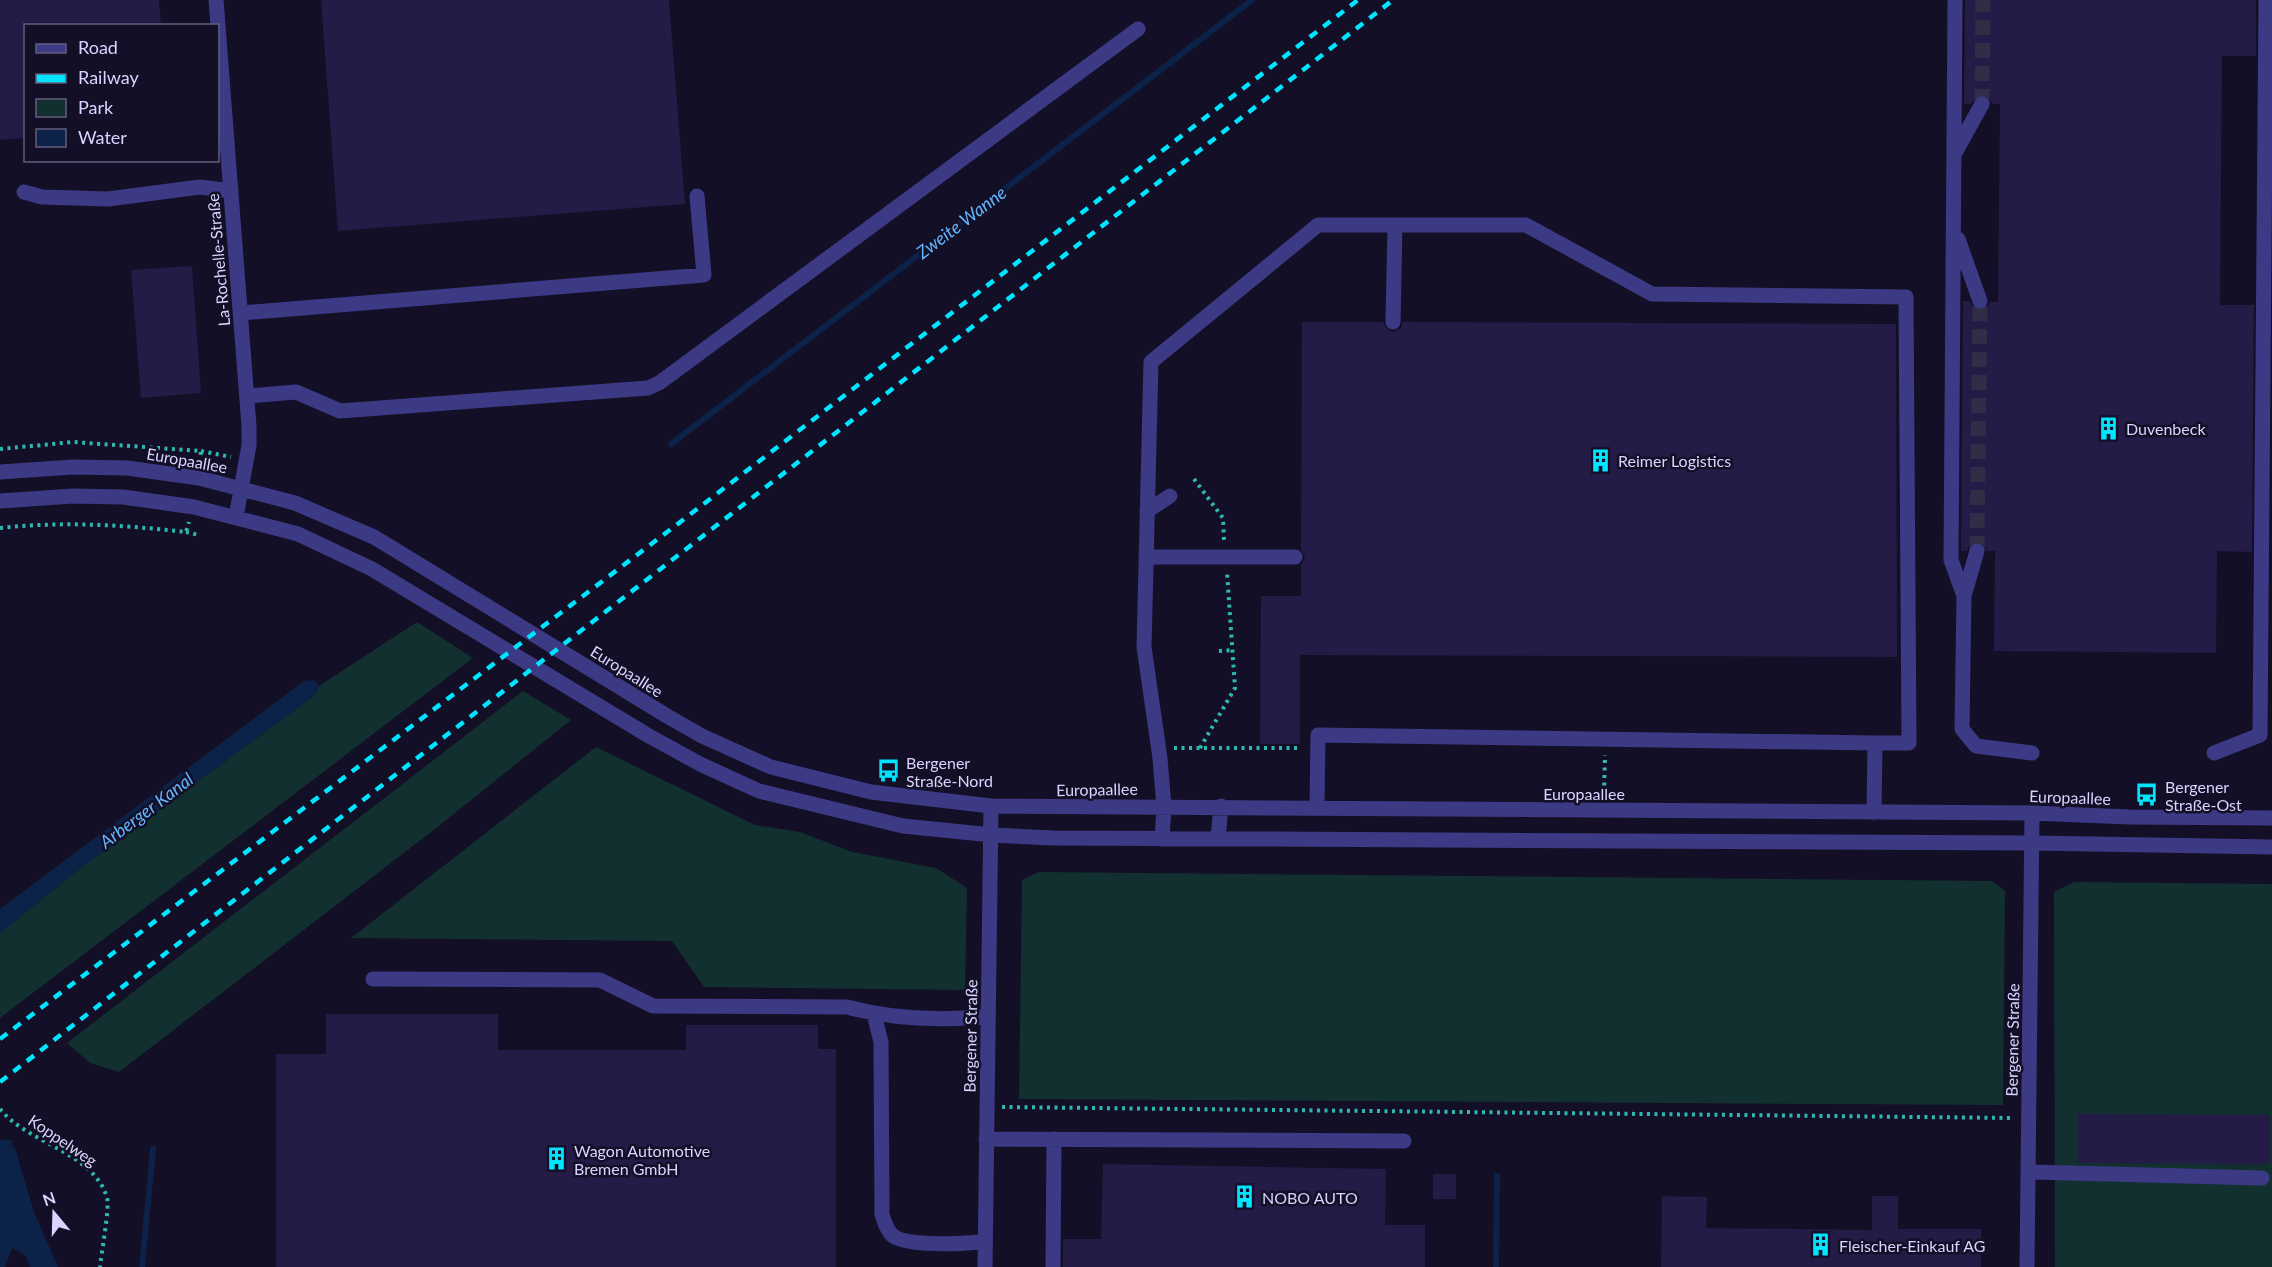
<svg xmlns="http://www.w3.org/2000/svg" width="2272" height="1267" viewBox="0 0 2272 1267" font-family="Lato,sans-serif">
<rect width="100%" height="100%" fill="#130f26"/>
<path fill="#12302f" d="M417 622 473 658 0 1018V933L78 870 315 695 319 686Z
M523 691 571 720 435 829 119 1072 90 1063 67 1043Z
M596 747 755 825 800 832 852 852 936 868 967 888 965 990 704 987 672 941 351 938Z
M1039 872 1992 881 2005 891 2003 1105 1019 1099 1022 880Z
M2074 882 2272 884V1267H2055L2054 892Z"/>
<path fill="#0c2248" d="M314 680 319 686 315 695 78 870 0 933V909L304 681Z
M0 1140H12L13 1148H15L34 1212 58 1267H30L26 1256 12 1248 5 1267H0Z"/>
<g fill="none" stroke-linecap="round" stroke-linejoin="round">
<path stroke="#0c2248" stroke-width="6" d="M671 444 1252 0
M142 1267 153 1149
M1496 1267 1497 1176"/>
</g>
<path fill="#241b47" d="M0 0H159L161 26H26V138L0 140Z
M321 0H669L685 204 338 231Z
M1965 0H2256V56H2222L2220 305H2254L2252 552 2217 551 2216 653 1994 651 1995 551H1986L1984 544 1975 541 1970 544 1967 551H1961L1963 301H1970L1973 308 1979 311 1987 308 1990 302H1998L2000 104H1992L1990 99 1982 94 1977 96 1971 104H1964Z
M192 266 201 393 141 398 131 270Z
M1302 322H1383L1388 330 1393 332 1401 328 1403 322 1896 324 1897 657 1300 655V744H1260L1261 596H1301V565L1305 558 1301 550Z
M326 1014H498V1050H686V1025H818V1049H836V1267H276V1054H326Z
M2078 1114 2270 1115 2269 1164 2078 1163Z
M1103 1164 1386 1169 1385 1225H1425V1267H1063V1239H1101Z
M1433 1174H1456V1199H1433Z
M1662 1196 1707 1197 1706 1228 1872 1230V1196H1898V1229H1981V1267H1661Z"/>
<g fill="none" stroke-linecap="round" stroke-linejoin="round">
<path stroke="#312d47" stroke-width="15" stroke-dasharray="15 8" stroke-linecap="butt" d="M1982 104 1983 0
M1977 551 1980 301"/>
<path stroke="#2fb8b0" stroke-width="4" stroke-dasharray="3 4.5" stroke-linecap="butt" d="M0 449 73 442 201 451 200 462
M201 451 231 457
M1194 479 1223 518 1224 541
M0 528C63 521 124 525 186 532L189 522
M186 532 199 535
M1219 651 1233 650
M1174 748H1301
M1200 748 1235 688 1227 572
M1604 793 1605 755
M1002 1107 2012 1118
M0 1109C27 1143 95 1153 107 1198 110 1207 101 1255 100 1267"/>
<path stroke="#3d3a85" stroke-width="15" d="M216 0 249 426V445L236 517
M1955 0 1951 560 1964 596 1962 729 1976 746 2032 753
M1956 151 1982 104
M24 192 42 197 108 199 200 187 231 191
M1958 239 1980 301
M241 313 704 275 697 196
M1393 322 1395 225
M247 396 296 392 340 411 648 388 659 383 674 372 1138 29
M0 472 73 467 127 468 199 478 295 503 374 537 667 716 702 736 771 767 871 792 991 806 2032 813 2129 817 2272 818
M0 501 73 496 123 497 194 507 298 534 372 569 649 736 702 765 759 791 903 826 992 835 1053 838 2032 843 2272 847
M1147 511 1170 496
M1146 557H1295
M1964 596 1977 551
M2214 753 2260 735 2266 0
M1317 808 1318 735 1875 743 1874 813
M1162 839 1164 807 1160 758 1144 647 1151 362 1318 225H1526L1652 294 1906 297 1909 743H1875
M1218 839 1221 806
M373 979 600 980 653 1006 847 1007C892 1019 942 1021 988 1016
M874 1014 881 1042 882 1214C884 1221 886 1229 892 1235 905 1247 967 1244 985 1241
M986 1139 1404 1141
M2029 1172 2262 1178
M985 1267 991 806
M1053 1267 1054 1139
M2027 1267 2032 813"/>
<path stroke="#00e5ff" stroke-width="4.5" stroke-dasharray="9 8" stroke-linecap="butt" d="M0 1039 675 526 1358 0
M0 1082 1393 0"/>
</g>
<defs>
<symbol id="building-bare" viewBox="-9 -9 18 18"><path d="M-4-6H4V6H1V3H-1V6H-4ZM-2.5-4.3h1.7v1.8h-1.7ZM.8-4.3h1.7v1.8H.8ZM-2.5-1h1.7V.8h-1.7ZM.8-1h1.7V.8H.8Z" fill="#00e5ff" stroke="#130f26" stroke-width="2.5" paint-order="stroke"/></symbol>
<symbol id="bus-bare" viewBox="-9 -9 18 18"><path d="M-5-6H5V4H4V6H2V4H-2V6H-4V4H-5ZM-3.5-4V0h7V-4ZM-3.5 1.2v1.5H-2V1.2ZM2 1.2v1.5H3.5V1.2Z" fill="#00e5ff" stroke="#130f26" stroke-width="2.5" paint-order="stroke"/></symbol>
</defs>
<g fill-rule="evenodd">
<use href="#building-bare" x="2092" y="412" width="33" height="33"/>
<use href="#building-bare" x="1584" y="444" width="33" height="33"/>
<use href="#bus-bare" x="872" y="754" width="33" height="33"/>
<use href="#bus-bare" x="2130" y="778" width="33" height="33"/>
<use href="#building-bare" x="540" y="1142" width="33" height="33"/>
<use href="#building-bare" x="1228" y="1180" width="33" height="33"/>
<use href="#building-bare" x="1804" y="1228" width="33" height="33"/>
</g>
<g text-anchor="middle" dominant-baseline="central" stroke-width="5" stroke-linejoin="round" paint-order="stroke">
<g font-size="16" fill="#d9d4ff" stroke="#130f26">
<text transform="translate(218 260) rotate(-95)">La-Rochelle-Straße</text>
<text transform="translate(187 460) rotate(10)">Europaallee</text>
<text transform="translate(627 671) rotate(32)">Europaallee</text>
<text transform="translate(1097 789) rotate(-1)">Europaallee</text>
<text x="1584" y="793">Europaallee</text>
<text transform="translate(2070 797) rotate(2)">Europaallee</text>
<text transform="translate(970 1036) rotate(-89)">Bergener Straße</text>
<text transform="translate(2012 1040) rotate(-89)">Bergener Straße</text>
<text transform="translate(63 1140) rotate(34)">Koppelweg</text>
</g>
<g font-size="16" fill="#d9d4ff" stroke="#130f26" text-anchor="start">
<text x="2126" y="428">Duvenbeck</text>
<text x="1618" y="460">Reimer Logistics</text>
<text x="906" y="762">Bergener<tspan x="906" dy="18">Straße-Nord</tspan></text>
<text x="2165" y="786">Bergener<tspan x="2165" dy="18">Straße-Ost</tspan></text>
<text x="574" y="1150">Wagon Automotive<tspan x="574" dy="18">Bremen GmbH</tspan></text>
<text x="1262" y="1197">NOBO AUTO</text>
<text x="1839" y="1245">Fleischer-Einkauf AG</text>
</g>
<g font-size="18" font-style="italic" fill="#62b6ff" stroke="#130f26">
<text transform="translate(961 222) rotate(-37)">Zweite Wanne</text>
<text transform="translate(146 810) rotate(-37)">Arberger Kanal</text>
</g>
</g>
<rect x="24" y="24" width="195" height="138" fill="#130f26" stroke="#625e7d" stroke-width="1.5"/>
<rect x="36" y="44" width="30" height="9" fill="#3d3a85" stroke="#625e7d" stroke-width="1.5"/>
<text x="78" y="54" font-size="18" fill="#d9d4ff">Road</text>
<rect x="36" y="74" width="30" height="9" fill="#00e5ff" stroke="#625e7d" stroke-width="1.5"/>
<text x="78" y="84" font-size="18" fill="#d9d4ff">Railway</text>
<rect x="36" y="99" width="30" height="18" fill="#12302f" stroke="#625e7d" stroke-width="1.5"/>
<text x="78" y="114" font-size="18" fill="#d9d4ff">Park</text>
<rect x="36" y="129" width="30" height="18" fill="#0c2248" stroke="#625e7d" stroke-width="1.5"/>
<text x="78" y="144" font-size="18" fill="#d9d4ff">Water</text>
<g transform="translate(54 1213) rotate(341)" stroke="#130f26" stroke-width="4.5" paint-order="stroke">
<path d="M0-4.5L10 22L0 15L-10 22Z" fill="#d9d4ff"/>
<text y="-9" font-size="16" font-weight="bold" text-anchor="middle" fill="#d9d4ff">N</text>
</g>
</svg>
